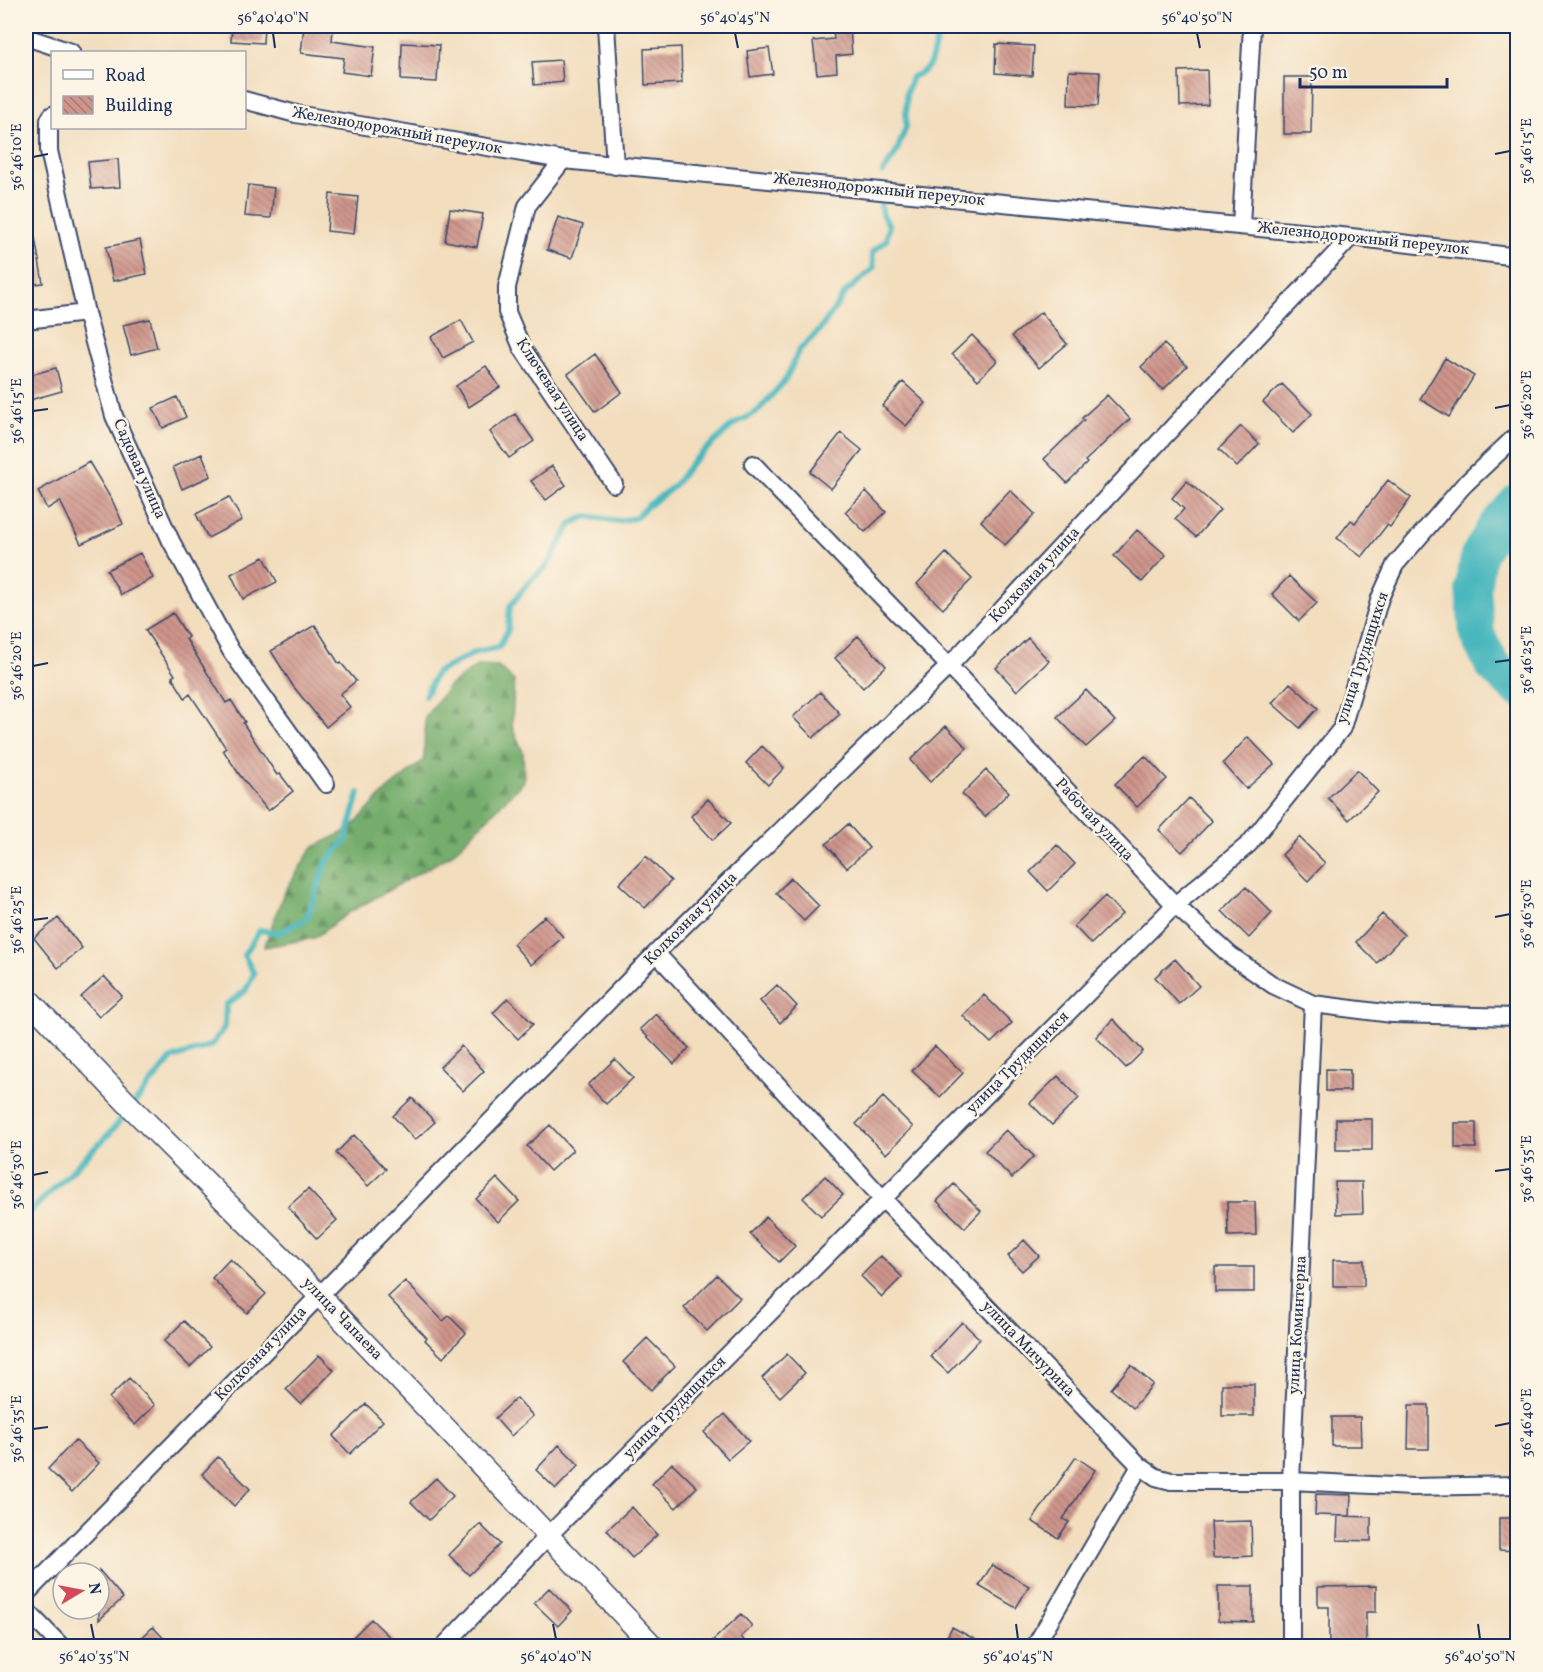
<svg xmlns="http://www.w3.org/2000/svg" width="1543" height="1672" viewBox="0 0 1543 1672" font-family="Vollkorn,serif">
<defs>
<pattern id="forest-firs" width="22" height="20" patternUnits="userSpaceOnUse" patternTransform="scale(1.5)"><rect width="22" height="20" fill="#74ad6c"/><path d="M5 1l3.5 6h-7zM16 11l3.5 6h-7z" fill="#5e8d5c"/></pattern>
<pattern id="building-back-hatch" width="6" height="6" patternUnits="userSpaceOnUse" patternTransform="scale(1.5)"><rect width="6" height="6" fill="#cf958b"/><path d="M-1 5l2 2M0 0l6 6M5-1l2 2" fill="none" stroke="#a77a75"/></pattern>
</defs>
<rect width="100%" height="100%" fill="#fcf5e5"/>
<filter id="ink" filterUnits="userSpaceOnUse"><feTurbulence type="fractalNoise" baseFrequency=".0167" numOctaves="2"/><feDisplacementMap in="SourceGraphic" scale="12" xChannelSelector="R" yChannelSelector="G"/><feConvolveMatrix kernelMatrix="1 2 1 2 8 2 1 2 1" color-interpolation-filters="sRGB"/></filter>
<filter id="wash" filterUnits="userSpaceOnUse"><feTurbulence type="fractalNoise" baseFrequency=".008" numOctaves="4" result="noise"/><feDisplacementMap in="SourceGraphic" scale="24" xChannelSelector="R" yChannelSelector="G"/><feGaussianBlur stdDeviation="1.35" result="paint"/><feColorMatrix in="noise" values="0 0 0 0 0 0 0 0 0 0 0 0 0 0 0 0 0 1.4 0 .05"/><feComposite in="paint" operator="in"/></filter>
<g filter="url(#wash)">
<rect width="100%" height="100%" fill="#f2ddbd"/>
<path fill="url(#forest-firs)" stroke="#486e65" stroke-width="1.5" d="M478 665 498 666 514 681 512 726 523 752 524 781 451 855 350 912 314 938 264 947 283 895 312 848 350 829 386 791 424 760 425 717 449 686Z"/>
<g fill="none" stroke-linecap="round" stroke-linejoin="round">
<path stroke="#48b7bd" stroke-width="6" d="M883 172 896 153 906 127V94L912 77C934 69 931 58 937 39 939 34 941 30 943 26
M425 696 436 673 476 652 499 647 508 630 510 606 529 582 547 566 572 523 587 516 617 521 635 518 646 507 673 487 692 462 733 425 758 411 786 379 799 350 819 331 846 292 874 268 872 252 886 241 889 225 883 216 880 202
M26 1216 109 1134 171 1059 212 1045 225 1026 226 1005 245 991 254 974 244 955 260 930 279 933 307 918 326 863 346 840 359 793"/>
<path stroke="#48b7bd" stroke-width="36" d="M1518 501 1495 527 1478 556 1473 588 1477 635 1493 666 1518 689"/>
</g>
<g id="blocks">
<path fill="url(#building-back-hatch)" d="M232 26H264L263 43 231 41Z
M304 26 333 29 332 41 375 47 371 76 342 72 344 58 301 53Z
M850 29 852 54 836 56 837 72 817 74 813 41 834 39 833 31Z
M402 43 439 45 437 82 401 80Z
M996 44 1034 46 1032 76 995 73Z
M681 47 682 83 645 85 644 49Z
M769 48 773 74 750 77 747 51Z
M561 60 563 82 534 85 532 62Z
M1207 70 1208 105 1180 106 1179 71Z
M1069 71 1100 72 1098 106 1068 105Z
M1284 77H1312L1311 134H1284Z
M118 159 120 187 91 189 88 162Z
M248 185 274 188 271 218 245 216Z
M330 194 358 197 354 234 327 231Z
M450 209 483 214 477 247 445 241Z
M558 217 583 225 572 258 547 250Z
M26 232H34L43 283 26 285Z
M140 240 147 274 113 281 106 247Z
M1041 312 1067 344 1039 368 1012 336Z
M150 319 157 348 131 355 123 325Z
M461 320 473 342 443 358 431 337Z
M972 335 997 361 978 380 952 354Z
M1164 344 1187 366 1163 390 1141 367Z
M595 354 622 392 595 412 568 374Z
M1445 358 1474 376 1449 417 1420 399Z
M486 366 500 387 469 407 456 386Z
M56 368 62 391 26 401V376Z
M903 382 926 403 906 426 882 406Z
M1282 384 1312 414 1293 433 1263 402Z
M1107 395 1130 419 1085 461 1087 463 1067 483 1044 459 1084 420 1082 418Z
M177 397 186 417 163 428 153 408Z
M515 414 534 441 509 458 490 432Z
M1241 426 1259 444 1237 467 1219 449Z
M841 433 862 450 831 489 810 472Z
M202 454 211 476 182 489 173 467Z
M89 462 113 502 123 524 81 544 60 501 47 509 38 491Z
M552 466 566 485 546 500 531 481Z
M1388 480 1411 498 1390 527 1387 525 1362 557 1337 538 1351 520 1355 523Z
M1187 481 1220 510 1196 537 1175 519 1184 509 1172 498Z
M1010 490 1035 514 1005 545 981 521Z
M866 491 886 512 865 532 845 512Z
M229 497 242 520 208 538 196 514Z
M1137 530 1166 555 1142 582 1114 556Z
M140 553 153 578 121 595 107 570Z
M946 553 972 579 943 609 917 584Z
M264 557 277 582 243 599 231 574Z
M1289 576 1317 603 1299 621 1272 594Z
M173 613 188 637 186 639 226 703 231 700 245 722 243 723 277 775 280 774 293 791 268 811 239 774 223 750 226 748 190 694 185 698 172 677 175 675 145 630Z
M315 625 339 664 341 663 356 681 340 694 350 707 326 727 293 686 271 651Z
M858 636 886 666 863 688 835 658Z
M1028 638 1049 661 1017 691 996 668Z
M1290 683 1318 708 1300 728 1272 703Z
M1086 690 1115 721 1086 747 1057 717Z
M820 692 840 714 813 738 793 717Z
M946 726 967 748 930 782 910 760Z
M1248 737 1274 764 1246 789 1223 763Z
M762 746 784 768 768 785 746 763Z
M1145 756 1167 779 1137 807 1115 784Z
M986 770 1009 792 985 817 962 794Z
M1357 770 1378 792 1349 820 1328 798Z
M1189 798 1212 821 1182 852 1159 830Z
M708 799 731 823 713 840 691 816Z
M848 824 869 848 847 868 826 844Z
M1299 837 1325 863 1308 881 1282 855Z
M1057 845 1075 864 1048 891 1030 872Z
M646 856 671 881 645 908 619 884Z
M791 878 819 906 804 921 776 893Z
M1246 887 1272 913 1249 938 1222 911Z
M1105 896 1122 914 1091 944 1074 926Z
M1382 914 1404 935 1377 963 1356 942Z
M545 916 563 937 531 965 513 944Z
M58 918 82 948 58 968 34 938Z
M1175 959 1199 986 1179 1004 1155 977Z
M104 976 122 996 99 1017 81 997Z
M777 985 797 1006 780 1023 760 1001Z
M984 995 1012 1023 991 1043 963 1016Z
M508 998 533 1024 518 1039 493 1013Z
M656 1014 689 1048 674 1064 640 1029Z
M1113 1019 1143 1051 1126 1068 1096 1037Z
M461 1046 484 1071 463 1091 440 1067Z
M935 1046 963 1073 940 1097 912 1071Z
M615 1059 633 1078 606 1104 588 1085Z
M1326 1069 1350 1070V1091H1326Z
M1058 1076 1079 1098 1052 1125 1030 1103Z
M883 1097 913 1127 886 1154 856 1124Z
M412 1098 435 1122 415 1140 393 1116Z
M1336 1119H1372V1150H1336Z
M1455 1123H1476V1148H1455Z
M550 1125 573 1150 550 1171 527 1146Z
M1006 1130 1034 1156 1012 1178 985 1151Z
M354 1135 386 1169 368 1186 336 1153Z
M825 1176 843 1195 821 1216 803 1198Z
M497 1178 519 1201 498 1222 476 1199Z
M1335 1182H1362L1363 1213 1336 1214Z
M954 1184 981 1211 965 1228 937 1201Z
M308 1189 337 1220 317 1239 288 1207Z
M1227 1202H1255L1256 1235 1228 1236Z
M766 1217 795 1246 779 1262 750 1234Z
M1024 1240 1039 1256 1022 1271 1008 1256Z
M881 1256 902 1277 882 1297 861 1276Z
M230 1259 266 1294 247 1313 212 1278Z
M1333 1260H1364V1286H1333Z
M1215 1267H1254V1292H1215Z
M717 1275 740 1298 707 1331 684 1308Z
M405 1281 443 1321 449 1316 466 1333 443 1358 425 1340 427 1338 388 1297Z
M184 1321 210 1347 190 1367 164 1341Z
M962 1322 980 1339 948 1373 930 1356Z
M647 1338 675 1366 651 1390 623 1362Z
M787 1354 805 1373 780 1397 762 1378Z
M319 1355 334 1370 301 1404 286 1389Z
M1131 1365 1153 1384 1133 1408 1111 1389Z
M129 1378 155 1405 135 1425 109 1398Z
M1222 1384H1254V1416H1222Z
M517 1398 533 1416 511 1436 495 1418Z
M366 1404 383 1421 350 1454 333 1436Z
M1409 1405H1429V1449H1408Z
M725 1414 749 1441 728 1459 704 1432Z
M1332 1417H1360L1361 1446H1332Z
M75 1440 99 1463 72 1492 48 1469Z
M559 1445 579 1465 556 1489 536 1470Z
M218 1457 250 1489 234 1506 202 1474Z
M1076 1457 1095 1470 1063 1519 1069 1522 1058 1538 1032 1521Z
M672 1463 697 1487 676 1508 652 1484Z
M436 1478 453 1496 429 1520 411 1502Z
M1316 1494 1351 1495 1350 1516 1315 1515Z
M632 1507 657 1535 632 1558 607 1530Z
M1338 1516 1371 1517V1541L1337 1540Z
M1499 1518H1518V1551L1499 1550Z
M1251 1521 1252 1556 1213 1558 1211 1522Z
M480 1524 500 1544 469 1575 449 1555Z
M992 1565 1029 1586 1016 1608 979 1586Z
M99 1570 123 1598 99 1620Z
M1218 1586H1253V1622L1218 1621Z
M1376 1586V1612H1366V1647H1329V1607H1318V1587Z
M549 1588 572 1611 558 1626 534 1603Z
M741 1614 752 1626 741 1637 750 1647H706Z
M371 1619 400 1647H360L352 1638Z
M153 1627 172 1647H132Z
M952 1627 989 1647H942Z"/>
</g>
</g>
<g filter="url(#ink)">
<use href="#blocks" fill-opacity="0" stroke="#3b496c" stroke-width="1.5"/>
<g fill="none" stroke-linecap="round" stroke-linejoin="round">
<defs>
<path id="minor" d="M606 26 615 166
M26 37 71 52
M244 100 296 114 563 160 1351 237 1518 257
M52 115 49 120V151L86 313 114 416 171 541 231 651 326 784
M563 160 527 206 507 287V312L522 348 614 484
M1241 226 1252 26
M26 320 86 313
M753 464 949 666 1175 905 1230 955 1273 985 1313 1004 1392 1014 1518 1017
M656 953 883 1199 1140 1466 1156 1477 1171 1481H1291L1413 1487 1518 1485
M26 1594 656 953 949 666 1351 237
M26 1610 61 1646
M444 1646 548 1536 1175 905 1249 844 1342 728 1380 598 1395 565 1463 486 1518 434
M1035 1646 1140 1466
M1291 1646V1481L1313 1004"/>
<path id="tertiary" d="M26 997 125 1101 319 1295 653 1646"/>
</defs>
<use href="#minor" stroke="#3b496c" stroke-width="20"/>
<use href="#tertiary" stroke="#3b496c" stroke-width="24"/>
<use href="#minor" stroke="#fff" stroke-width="16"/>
<use href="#tertiary" stroke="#fff" stroke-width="21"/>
</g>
</g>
<path fill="none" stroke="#1b2f5e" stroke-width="2" d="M273 33 275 48M735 33 738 48M1197 33 1200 48M1495 154 1510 151M33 157 48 154M1495 408 1510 405M33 411 48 409M1495 662 1510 660M33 666 48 663M1495 917 1510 914M33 920 48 918M1495 1171 1510 1169M33 1175 48 1172M1495 1426 1510 1423M33 1429 48 1427M91 1624 94 1639M553 1624 556 1639M1016 1624 1018 1639M1478 1624 1480 1639"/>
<g text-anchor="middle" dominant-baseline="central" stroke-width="5" stroke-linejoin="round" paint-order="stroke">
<g font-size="16" fill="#1b2f5e" stroke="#fcf5e5">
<text transform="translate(397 131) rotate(10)">Железнодорожный переулок</text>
<text transform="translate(879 190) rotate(6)">Железнодорожный переулок</text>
<text transform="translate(1363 239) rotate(6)">Железнодорожный переулок</text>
<text transform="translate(552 390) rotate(57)">Ключевая улица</text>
<text transform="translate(139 469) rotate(66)">Садовая улица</text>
<text transform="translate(1035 575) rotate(-47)">Колхозная улица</text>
<text transform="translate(1363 658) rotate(-72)">улица Трудящихся</text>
<text transform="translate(1094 820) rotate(47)">Рабочая улица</text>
<text transform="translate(691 919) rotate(-45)">Колхозная улица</text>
<text transform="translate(1018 1063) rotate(-45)">улица Трудящихся</text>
<text transform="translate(342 1319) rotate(46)">улица Чапаева</text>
<text transform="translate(1298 1325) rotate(-87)">улица Коминтерна</text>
<text transform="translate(1028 1349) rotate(46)">улица Мичурина</text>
<text transform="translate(261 1354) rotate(-46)">Колхозная улица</text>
<text transform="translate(675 1408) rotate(-45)">улица Трудящихся</text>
</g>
</g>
<rect width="1543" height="1672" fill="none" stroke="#fcf5e5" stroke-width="66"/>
<rect x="51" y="51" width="195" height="78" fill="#fcf5e5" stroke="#a2a6af" stroke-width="1.5"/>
<rect x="63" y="70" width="30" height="9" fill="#ffffff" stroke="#a2a6af" stroke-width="1.5"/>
<text x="105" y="81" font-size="18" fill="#1b2f5e">Road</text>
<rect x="63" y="96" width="30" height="18" fill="url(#building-back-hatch)" stroke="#a2a6af" stroke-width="1.5"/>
<text x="105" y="111" font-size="18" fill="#1b2f5e">Building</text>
<g transform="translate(81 1591) rotate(80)"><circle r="28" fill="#fcf5e5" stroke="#a2a6af" stroke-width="1.5"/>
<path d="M0-4.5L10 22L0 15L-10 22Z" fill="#d1495b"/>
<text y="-9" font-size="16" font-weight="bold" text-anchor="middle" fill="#1b2f5e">N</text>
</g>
<path d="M1300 78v9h147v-9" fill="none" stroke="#1b2f5e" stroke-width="3"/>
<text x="1309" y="78" font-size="18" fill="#1b2f5e" stroke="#fcf5e5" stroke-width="4.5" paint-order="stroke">50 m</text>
<rect x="33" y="33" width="1477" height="1606" fill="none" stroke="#1b2f5e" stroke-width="2"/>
<g font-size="15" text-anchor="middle" fill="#1b2f5e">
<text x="273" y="22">56°40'40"N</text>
<text x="735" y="22">56°40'45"N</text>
<text x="1197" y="22">56°40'50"N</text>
<text transform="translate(1526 151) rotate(-90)" y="5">36°46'15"E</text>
<text transform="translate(16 157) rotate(-90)" y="5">36°46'10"E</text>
<text transform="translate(1526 405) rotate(-90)" y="5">36°46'20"E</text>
<text transform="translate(16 411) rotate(-90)" y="5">36°46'15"E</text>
<text transform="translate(1526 660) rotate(-90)" y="5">36°46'25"E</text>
<text transform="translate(16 666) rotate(-90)" y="5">36°46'20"E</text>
<text transform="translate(1526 914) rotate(-90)" y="5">36°46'30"E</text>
<text transform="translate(16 920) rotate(-90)" y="5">36°46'25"E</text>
<text transform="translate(1526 1169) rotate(-90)" y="5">36°46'35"E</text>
<text transform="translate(16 1175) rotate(-90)" y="5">36°46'30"E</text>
<text transform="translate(1526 1423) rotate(-90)" y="5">36°46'40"E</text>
<text transform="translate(16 1429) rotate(-90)" y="5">36°46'35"E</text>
<text x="94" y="1661">56°40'35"N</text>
<text x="556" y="1661">56°40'40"N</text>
<text x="1018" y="1661">56°40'45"N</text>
<text x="1480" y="1661">56°40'50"N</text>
</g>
</svg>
